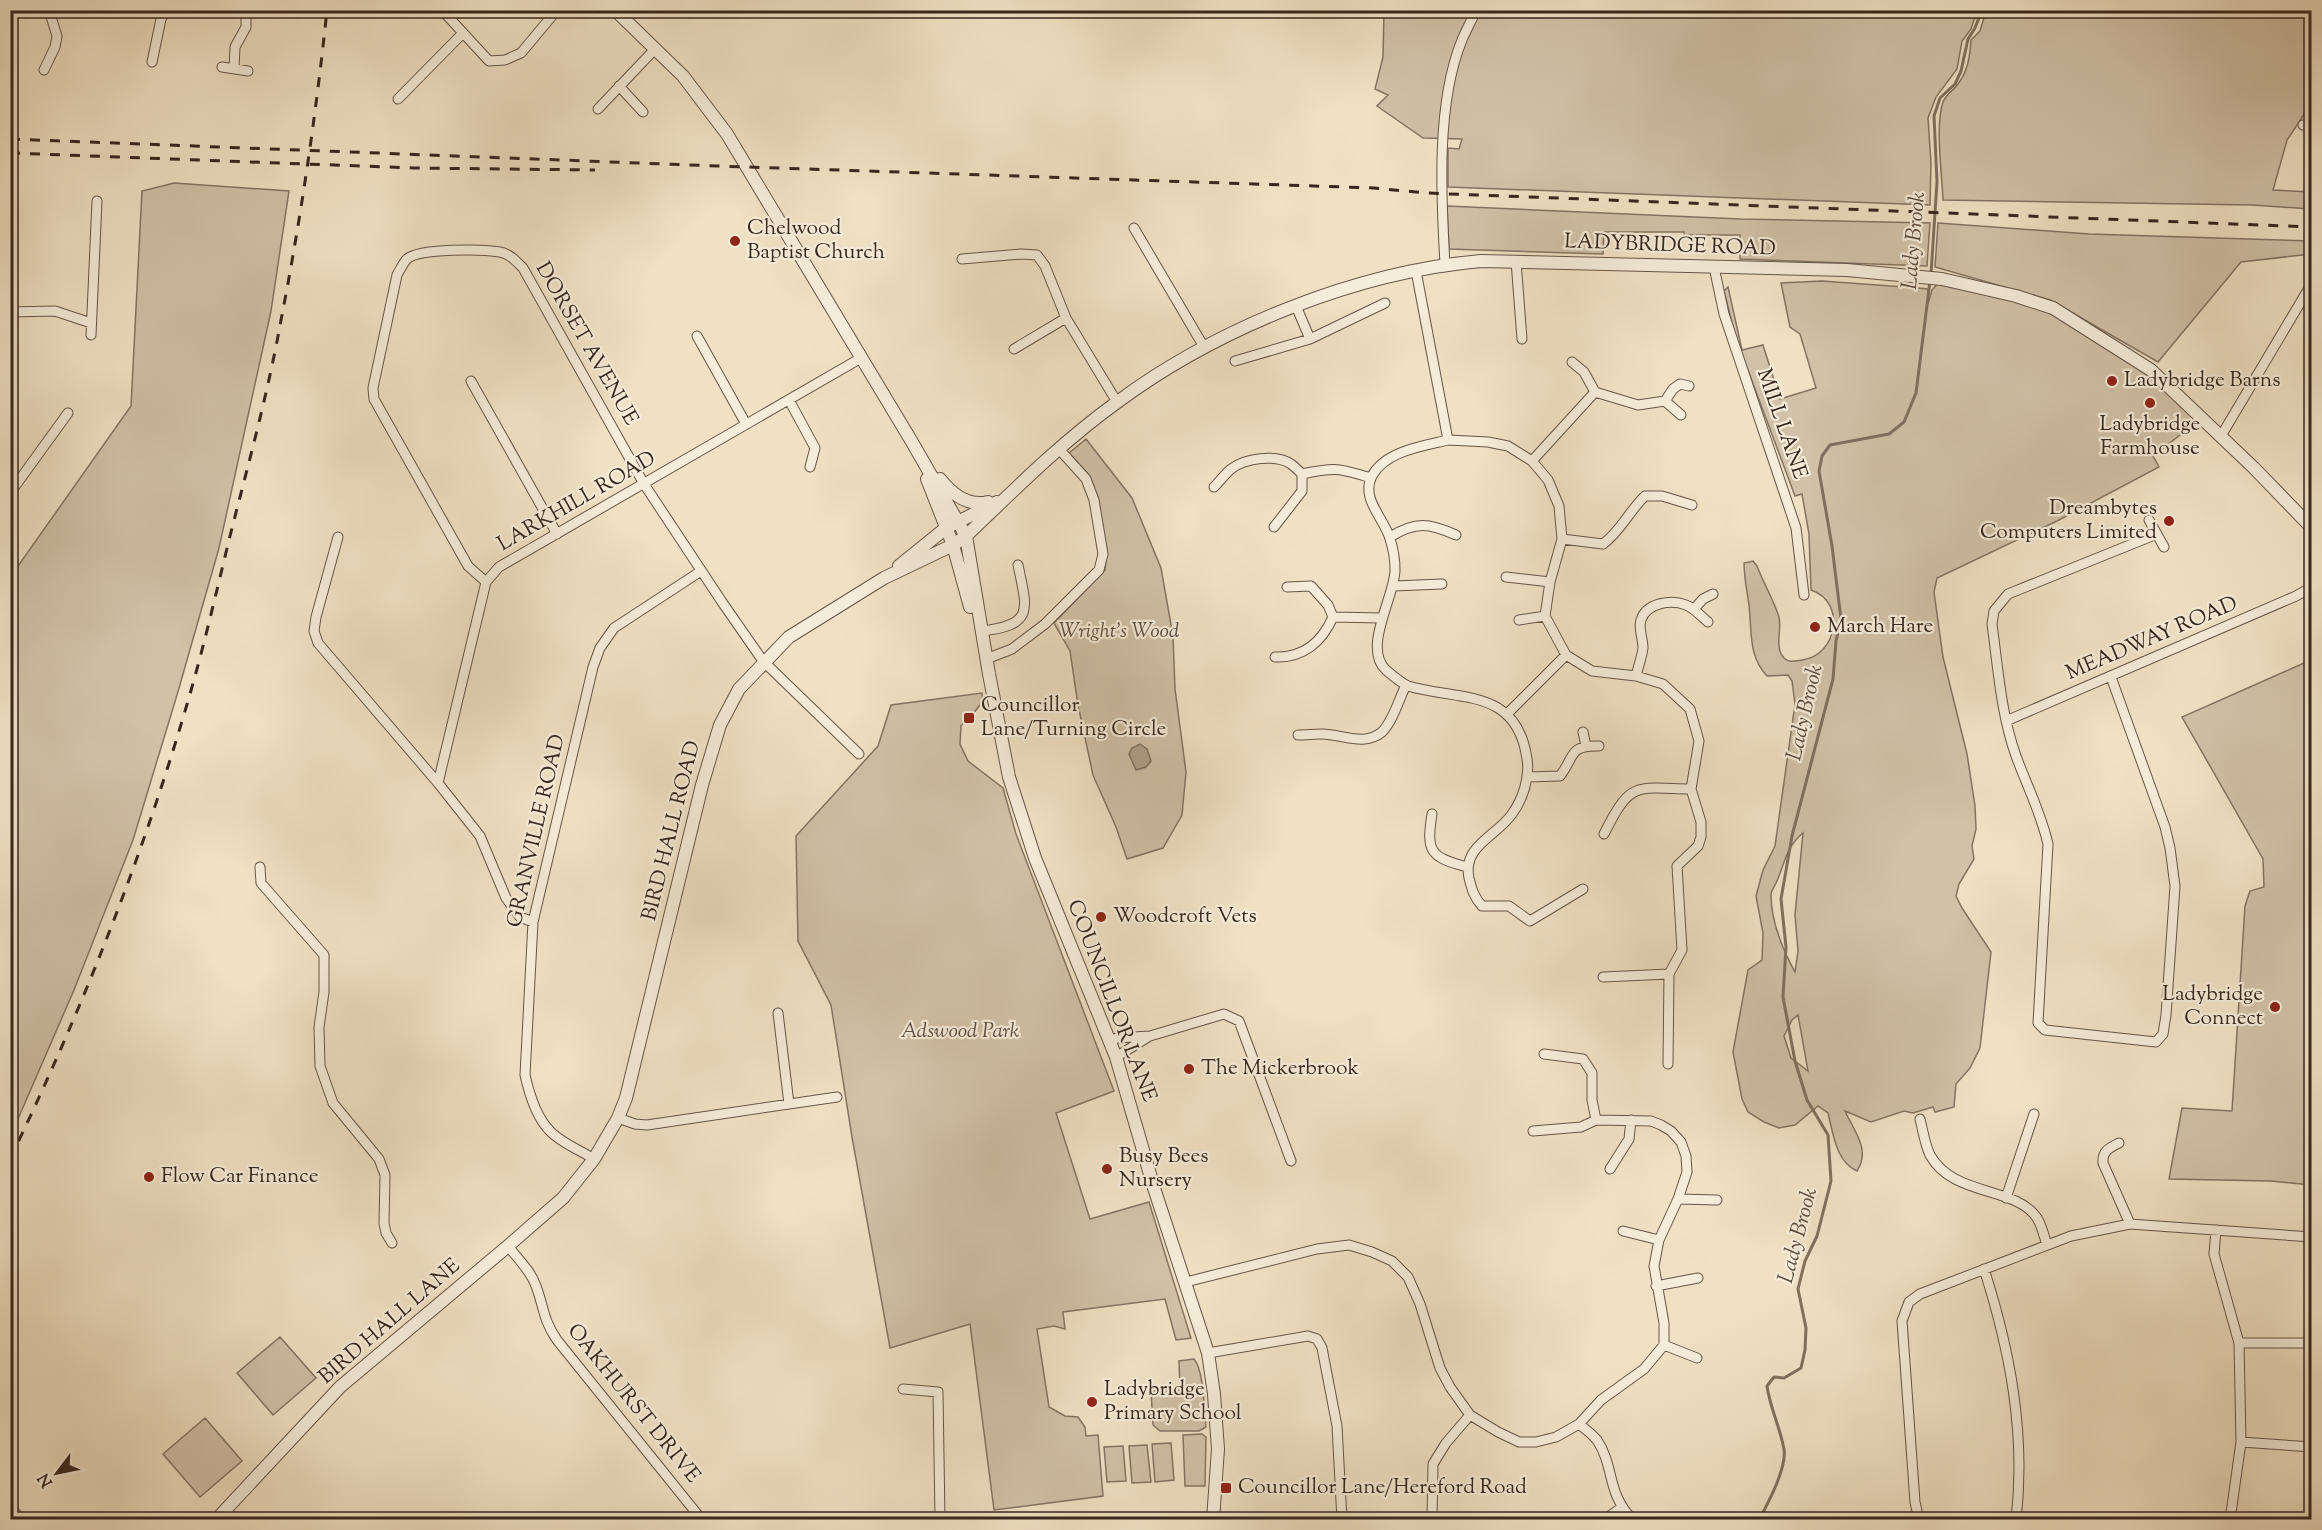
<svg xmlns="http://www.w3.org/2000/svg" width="2322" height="1530" viewBox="0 0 2322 1530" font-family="'Sorts Mill Goudy',serif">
<rect width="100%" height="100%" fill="#f0e1c4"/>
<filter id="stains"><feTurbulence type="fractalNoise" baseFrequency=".00333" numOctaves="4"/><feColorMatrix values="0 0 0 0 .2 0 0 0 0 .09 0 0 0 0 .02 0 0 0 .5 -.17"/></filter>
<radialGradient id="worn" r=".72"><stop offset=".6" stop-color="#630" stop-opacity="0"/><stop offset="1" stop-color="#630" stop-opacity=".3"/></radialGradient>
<path fill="#d1c1a8" stroke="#847463" stroke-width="1.5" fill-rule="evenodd" d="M1384 11H1977L1971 29 1962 41 1957 69 1936 97 1928 118 1931 163 1930 205 1448 187V148L1459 149 1462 139 1423 138 1377 106 1388 95 1375 89 1383 57Z
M1986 11H2311V104L2287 140 2273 190 2311 192V209L2252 205 1943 200C1942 174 1935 125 1943 102 1946 94 1954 90 1958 84 1968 71 1970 56 1971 40L1980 31Z
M174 183 289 191 271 311 219 548 177 695 133 840 74 990 11 1135V576L131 406 142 191Z
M1447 206 1740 219 1930 223 1927 266 1740 259V235H1684V232H1604L1603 254 1449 249Z
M1938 223 2089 234 2311 241V254L2241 262 2158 362 2050 300 1935 267Z
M1942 279 2053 308 2121 350 2202 418 2153 456 2159 467 2057 521 1937 578 1934 592 1943 657 1967 754 1975 806 1976 829 1972 846 1974 859 1959 884 1956 896 1962 908 1991 952 1980 1048 1970 1068 1956 1084 1954 1107 1935 1112 1933 1107 1913 1113 1904 1111 1871 1122 1845 1111C1854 1131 1871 1150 1857 1171 1836 1162 1833 1133 1828 1113L1818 1106 1795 1125 1779 1128 1764 1122 1748 1112 1742 1099 1733 1052 1748 970 1762 960 1763 933 1756 896 1763 870 1775 846 1795 704 1792 681 1788 675 1767 676C1748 656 1752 631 1749 605 1747 591 1744 577 1744 563L1753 561 1757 566C1763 582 1774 601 1779 617 1782 630 1774 647 1784 658 1789 663 1795 661 1802 660 1837 656 1847 602 1811 590L1809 534 1802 494 1795 496 1736 338 1724 291 1728 287 1742 350 1763 345 1780 399 1816 388 1800 334 1790 327 1781 283 1822 281 1918 288 1928 289V304L1932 290ZM1803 833 1795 915 1798 951 1795 972C1783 950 1771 921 1771 895 1771 890 1774 888 1776 883 1785 864 1785 848 1803 833ZM1798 1015 1808 1071 1791 1058 1784 1036 1792 1020Z
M1086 439 1132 498 1161 568 1173 636 1175 689 1186 772 1182 815 1163 848 1127 859 1116 827 1093 775 1078 705 1070 651 1054 623 1105 570 1107 552 1098 497 1089 475 1069 453Z
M2311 660V1185L2271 1181 2169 1179 2182 1108 2232 1111 2245 906 2250 891 2264 887 2263 859 2182 717Z
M982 693C984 708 969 715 961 726L960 744 968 761 1003 788 1016 834 1114 1091 1056 1113 1090 1219 1149 1202 1191 1338 1176 1340 1165 1299 1063 1312 1065 1329 1054 1326 1037 1329 1049 1407 1065 1416 1078 1417 1085 1427 1086 1436 1098 1435 1103 1496 994 1510 970 1324 890 1348 852 1137 831 1005 798 941 796 836 878 746 891 705Z
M280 1337 316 1378 273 1415 237 1373Z
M1194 1359C1204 1370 1204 1411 1206 1427L1199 1431H1160L1153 1425 1151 1391 1180 1390 1179 1361Z
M205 1418 242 1461 200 1497 163 1454Z
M1202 1434 1206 1437 1205 1486H1185L1183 1435Z
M1171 1443 1174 1480 1155 1482 1152 1444Z
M1147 1445 1151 1482 1132 1483 1129 1446Z
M1123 1446 1126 1481 1107 1482 1104 1447Z"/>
<path fill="#b1a18c" stroke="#807060" stroke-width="1.5" d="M1140 744 1147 749 1151 761 1146 767 1136 770 1129 754 1132 748Z"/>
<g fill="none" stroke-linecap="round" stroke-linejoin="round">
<path stroke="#807060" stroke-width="3" d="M1931 274 1937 182 1934 116 1940 98 1955 84 1961 71 1968 39 1975 28 1982 10
M1759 1520C1768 1503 1787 1468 1784 1449 1780 1427 1770 1408 1767 1386L1774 1377 1784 1378 1801 1368 1805 1350 1806 1328 1798 1289 1805 1261 1817 1236 1831 1181 1828 1135 1807 1100 1795 1061 1783 997 1786 947 1781 899 1792 836 1833 679 1836 641 1841 619 1832 546 1819 471 1822 456 1830 445 1889 434 1904 422 1916 393 1930 281"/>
<defs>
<path id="minor" d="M442 10 489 61 505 60 521 53 557 10
M152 62 161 19 166 10
M222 67 248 71
M234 69 235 47 246 27V10
M44 70 55 47 57 36 49 10
M619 86 643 112
M398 99 463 33
M598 109 655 49
M2303 125 2312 126
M1134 228 1204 347
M962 259 1021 254 1037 255 1045 266 1066 318 1117 402
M1516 261 1522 339
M1445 264C1441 196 1436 103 1462 40 1466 30 1472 20 1476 10
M1714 267 1724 314 1796 528 1804 595
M1416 271 1448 440 1488 442 1508 446 1532 461 1548 480 1559 506 1562 539 1550 582 1545 616 1566 655 1592 671 1636 676 1663 684 1690 709 1699 741 1691 789 1701 822V837L1698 846 1677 866 1682 950 1669 974 1603 977
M10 312 55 311 91 323
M91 335 97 201
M697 336 746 424
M1310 339 1385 303
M1014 349 1066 318
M1235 361 1310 339 1296 306
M1572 362 1584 372 1595 392
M471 381 557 534
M789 400 815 448 810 467
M1665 401 1673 389 1680 384 1689 386
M2221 436 2312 283
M1448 440C1423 446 1385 451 1372 476 1360 499 1385 519 1390 539 1393 548 1395 561 1395 570 1395 596 1362 648 1386 670 1392 675 1401 683 1408 686 1459 701 1517 687 1527 759 1530 777 1523 799 1512 814 1497 836 1462 846 1469 878 1472 890 1474 897 1482 906H1509L1530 921 1583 889
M1532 461 1595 392 1638 405 1665 401 1681 415
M1214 487C1219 482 1225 474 1231 469 1245 458 1276 454 1291 464 1295 467 1299 471 1302 474 1335 467 1339 468 1371 478
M10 493 68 413
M2149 520 2164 547
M1274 527 1302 491V474
M338 537 316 617 314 631 318 643 438 783
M1390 537C1416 521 1429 523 1456 535
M1562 539 1603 544C1621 531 1629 511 1645 496H1662L1692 505
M1506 577 1550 582
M486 582 468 566 374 399 373 388 397 275C400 270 403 263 407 259 419 248 483 249 500 252 510 254 516 261 523 268L644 484 722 602 763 661 859 754
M1394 586 1442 584
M1287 587 1311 586 1328 605 1333 617
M1694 609 1703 599 1713 594
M1519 620 1545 616
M982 631C1035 625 1027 609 1018 565
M1275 657C1303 658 1322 642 1333 617L1381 618
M986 659 1012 649 1045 624 1099 570 1103 554 1094 500 1086 479 1059 449
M1636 676C1638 667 1642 657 1643 648 1643 638 1638 629 1641 620 1646 603 1671 599 1686 605 1694 608 1701 616 1708 622
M2111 677 2165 827 2170 848 2175 886 2166 1015 2163 1034 2156 1042 2045 1030 2038 1023 2048 844C2041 813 2027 786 2016 756 2001 714 1998 668 1992 624L1994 611 2008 594 2157 534
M1508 713 1566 655
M2006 721 2296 596 2312 587
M1583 732 1586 746
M1298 735C1306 735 1314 734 1322 734 1342 734 1364 747 1382 732 1393 721 1399 699 1406 685
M1527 777 1560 776C1575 757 1568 745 1599 746
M1432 814C1426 852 1430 857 1467 867
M1604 834C1631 780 1635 788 1691 789
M260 867 261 883 324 955V992L319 1027 320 1066 333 1103 379 1159 385 1175 384 1223 386 1233 392 1243
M533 922 520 917 506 898 480 836 438 783 486 582 499 567 861 358
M778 1013 789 1104
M1109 1041 1117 1038 1150 1036 1224 1014 1239 1021 1291 1161
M1544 1054 1583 1059 1592 1073V1100L1596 1120
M1116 1057 1148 1037
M1668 1064 1669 974
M618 1118 635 1124 647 1125 837 1097
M1920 1119C1923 1131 1925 1145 1930 1155 1953 1197 2016 1186 2037 1218 2042 1226 2044 1236 2047 1245
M2119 1143C2109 1148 2102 1151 2103 1163L2130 1224
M594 1159C580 1150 561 1143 550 1131 536 1117 529 1093 525 1075L533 922 593 667 600 648 614 628 701 571
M1610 1169 1629 1139 1631 1120
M2006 1198 2034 1114
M1678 1199 1717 1200
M2216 1230 2214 1254 2239 1343 2241 1442 2230 1520
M1623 1231 1659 1240
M508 1246C518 1259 531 1271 536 1286 544 1307 543 1320 557 1340L702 1520
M1984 1269C2010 1350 2026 1434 2016 1520
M1186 1282 1317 1249 1349 1245 1372 1252 1392 1261 1408 1277 1420 1304 1440 1368 1450 1387 1470 1415 1498 1432 1519 1442H1536L1556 1437 1579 1424 1601 1400 1644 1369 1664 1345V1323L1654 1266 1659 1240 1678 1199 1687 1172 1686 1156 1681 1142 1671 1131 1661 1125 1651 1121 1596 1120 1581 1127 1533 1131
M1656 1286 1698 1278
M2239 1343H2312
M1664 1345 1697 1358
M1208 1353 1308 1336 1317 1339 1322 1348 1337 1426 1342 1520
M903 1389 938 1392 940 1520
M1579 1424C1585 1429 1592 1434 1597 1440 1615 1467 1606 1493 1633 1520
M2241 1442 2312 1447
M10 1506 21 1520
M1432 1520 1433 1464 1446 1443 1470 1415
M1604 1520 1621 1508
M1919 1520 1915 1502 1902 1321 1909 1302 1920 1294 2071 1236 2130 1224 2312 1237"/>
<path id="tertiary" d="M615 10 683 76 727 134 912 442 966 536 989 674 1009 777 1035 858 1116 1057 1154 1188 1208 1353 1214 1394 1218 1449 1213 1520
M927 479 953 545 970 607
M940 479C952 494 968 507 988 502
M899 566 946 528 997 502
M216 1520 340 1387 508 1246 563 1198 594 1159 618 1118 626 1098 702 785 720 725 739 689 789 637 884 578 953 545 966 536C1014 490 1062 442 1116 403 1217 328 1356 272 1481 261L1847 270 1942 279 2016 296 2053 308 2151 370 2254 468 2312 528"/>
</defs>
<use href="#minor" stroke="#655548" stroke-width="11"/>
<use href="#tertiary" stroke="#655548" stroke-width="14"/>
<use href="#minor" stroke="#f5ecd9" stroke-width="9"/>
<use href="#tertiary" stroke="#f5ecd9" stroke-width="12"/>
<path stroke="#37261e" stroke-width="3" stroke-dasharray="10 10" stroke-linecap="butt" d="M10 139 717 166 1374 188 1426 193 2312 227
M10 153 414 168 595 170
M10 1159C82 1010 144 854 190 694 205 642 217 589 230 536 248 465 268 393 281 320 301 218 316 114 327 10"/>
</g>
<g fill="#8f2418" stroke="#f5ecd9" stroke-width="2">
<circle cx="735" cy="241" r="6"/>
<circle cx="2112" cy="381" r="6"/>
<circle cx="2150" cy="403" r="6"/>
<circle cx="2169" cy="521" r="6"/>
<circle cx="1815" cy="627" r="6"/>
<rect x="963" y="712" width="12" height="12" rx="3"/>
<circle cx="1101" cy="917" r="6"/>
<circle cx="2275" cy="1007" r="6"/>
<circle cx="1189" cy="1069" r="6"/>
<circle cx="1107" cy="1169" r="6"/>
<circle cx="149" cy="1177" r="6"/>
<circle cx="1092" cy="1402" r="6"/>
<rect x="1220" y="1482" width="12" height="12" rx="3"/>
</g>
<g text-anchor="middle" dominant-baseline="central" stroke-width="4.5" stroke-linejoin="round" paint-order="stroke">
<g font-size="21" fill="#37261e" stroke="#f5ecd9" text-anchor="start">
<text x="747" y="229">Chelwood<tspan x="747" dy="24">Baptist Church</tspan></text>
<text x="2124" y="381">Ladybridge Barns</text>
<text x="2150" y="425" text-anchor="middle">Ladybridge<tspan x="2150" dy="24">Farmhouse</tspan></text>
<text x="2157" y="509" text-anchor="end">Dreambytes<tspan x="2157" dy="24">Computers Limited</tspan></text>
<text x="1827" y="627">March Hare</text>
<text x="981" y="706">Councillor<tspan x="981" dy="24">Lane/Turning Circle</tspan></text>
<text x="1113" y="917">Woodcroft Vets</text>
<text x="2263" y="995" text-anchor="end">Ladybridge<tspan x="2263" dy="24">Connect</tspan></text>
<text x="1201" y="1069">The Mickerbrook</text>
<text x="1119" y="1157">Busy Bees<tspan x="1119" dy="24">Nursery</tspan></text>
<text x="161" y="1177">Flow Car Finance</text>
<text x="1104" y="1390">Ladybridge<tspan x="1104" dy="24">Primary School</tspan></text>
<text x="1238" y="1488">Councillor Lane/Hereford Road</text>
</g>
<g font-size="21" fill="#37261e" stroke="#f5ecd9">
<text transform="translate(1670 246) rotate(2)">LADYBRIDGE ROAD</text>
<text transform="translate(586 344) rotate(60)">DORSET AVENUE</text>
<text transform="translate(1781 424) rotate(71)">MILL LANE</text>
<text transform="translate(577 502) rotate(-30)">LARKHILL ROAD</text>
<text transform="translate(2152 639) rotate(-23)">MEADWAY ROAD</text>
<text transform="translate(537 831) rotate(-77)">GRANVILLE ROAD</text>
<text transform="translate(672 831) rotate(-76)">BIRD HALL ROAD</text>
<text transform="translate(1111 1001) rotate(69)">COUNCILLOR LANE</text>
<text transform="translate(390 1322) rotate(-41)">BIRD HALL LANE</text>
<text transform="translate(633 1404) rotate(51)">OAKHURST DRIVE</text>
</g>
<g font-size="21" font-style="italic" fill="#5e4d40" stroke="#f5ecd9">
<text x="1119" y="632">Wright's Wood</text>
<text x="960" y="1032">Adswood Park</text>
</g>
<g font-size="22" font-style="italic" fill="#5c4b3f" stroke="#f5ecd9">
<text transform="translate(1915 241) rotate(-85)">Lady Brook</text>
<text transform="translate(1806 713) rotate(-77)">Lady Brook</text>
<text transform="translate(1799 1236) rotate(-75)">Lady Brook</text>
</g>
</g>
<rect width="2322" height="1530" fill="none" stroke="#f0e1c4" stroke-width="36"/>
<rect x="12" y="12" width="2298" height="1506" fill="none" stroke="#37261e" stroke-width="3"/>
<rect x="18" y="18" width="2286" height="1494" fill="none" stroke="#37261e" stroke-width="1.5"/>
<g transform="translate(57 1473) rotate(238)" stroke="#f5ecd9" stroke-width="4.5" paint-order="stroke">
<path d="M0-4.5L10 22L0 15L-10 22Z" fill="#37261e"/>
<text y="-9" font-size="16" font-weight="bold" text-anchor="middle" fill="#37261e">N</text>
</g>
<rect width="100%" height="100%" filter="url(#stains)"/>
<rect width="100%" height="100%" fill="url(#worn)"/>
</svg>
